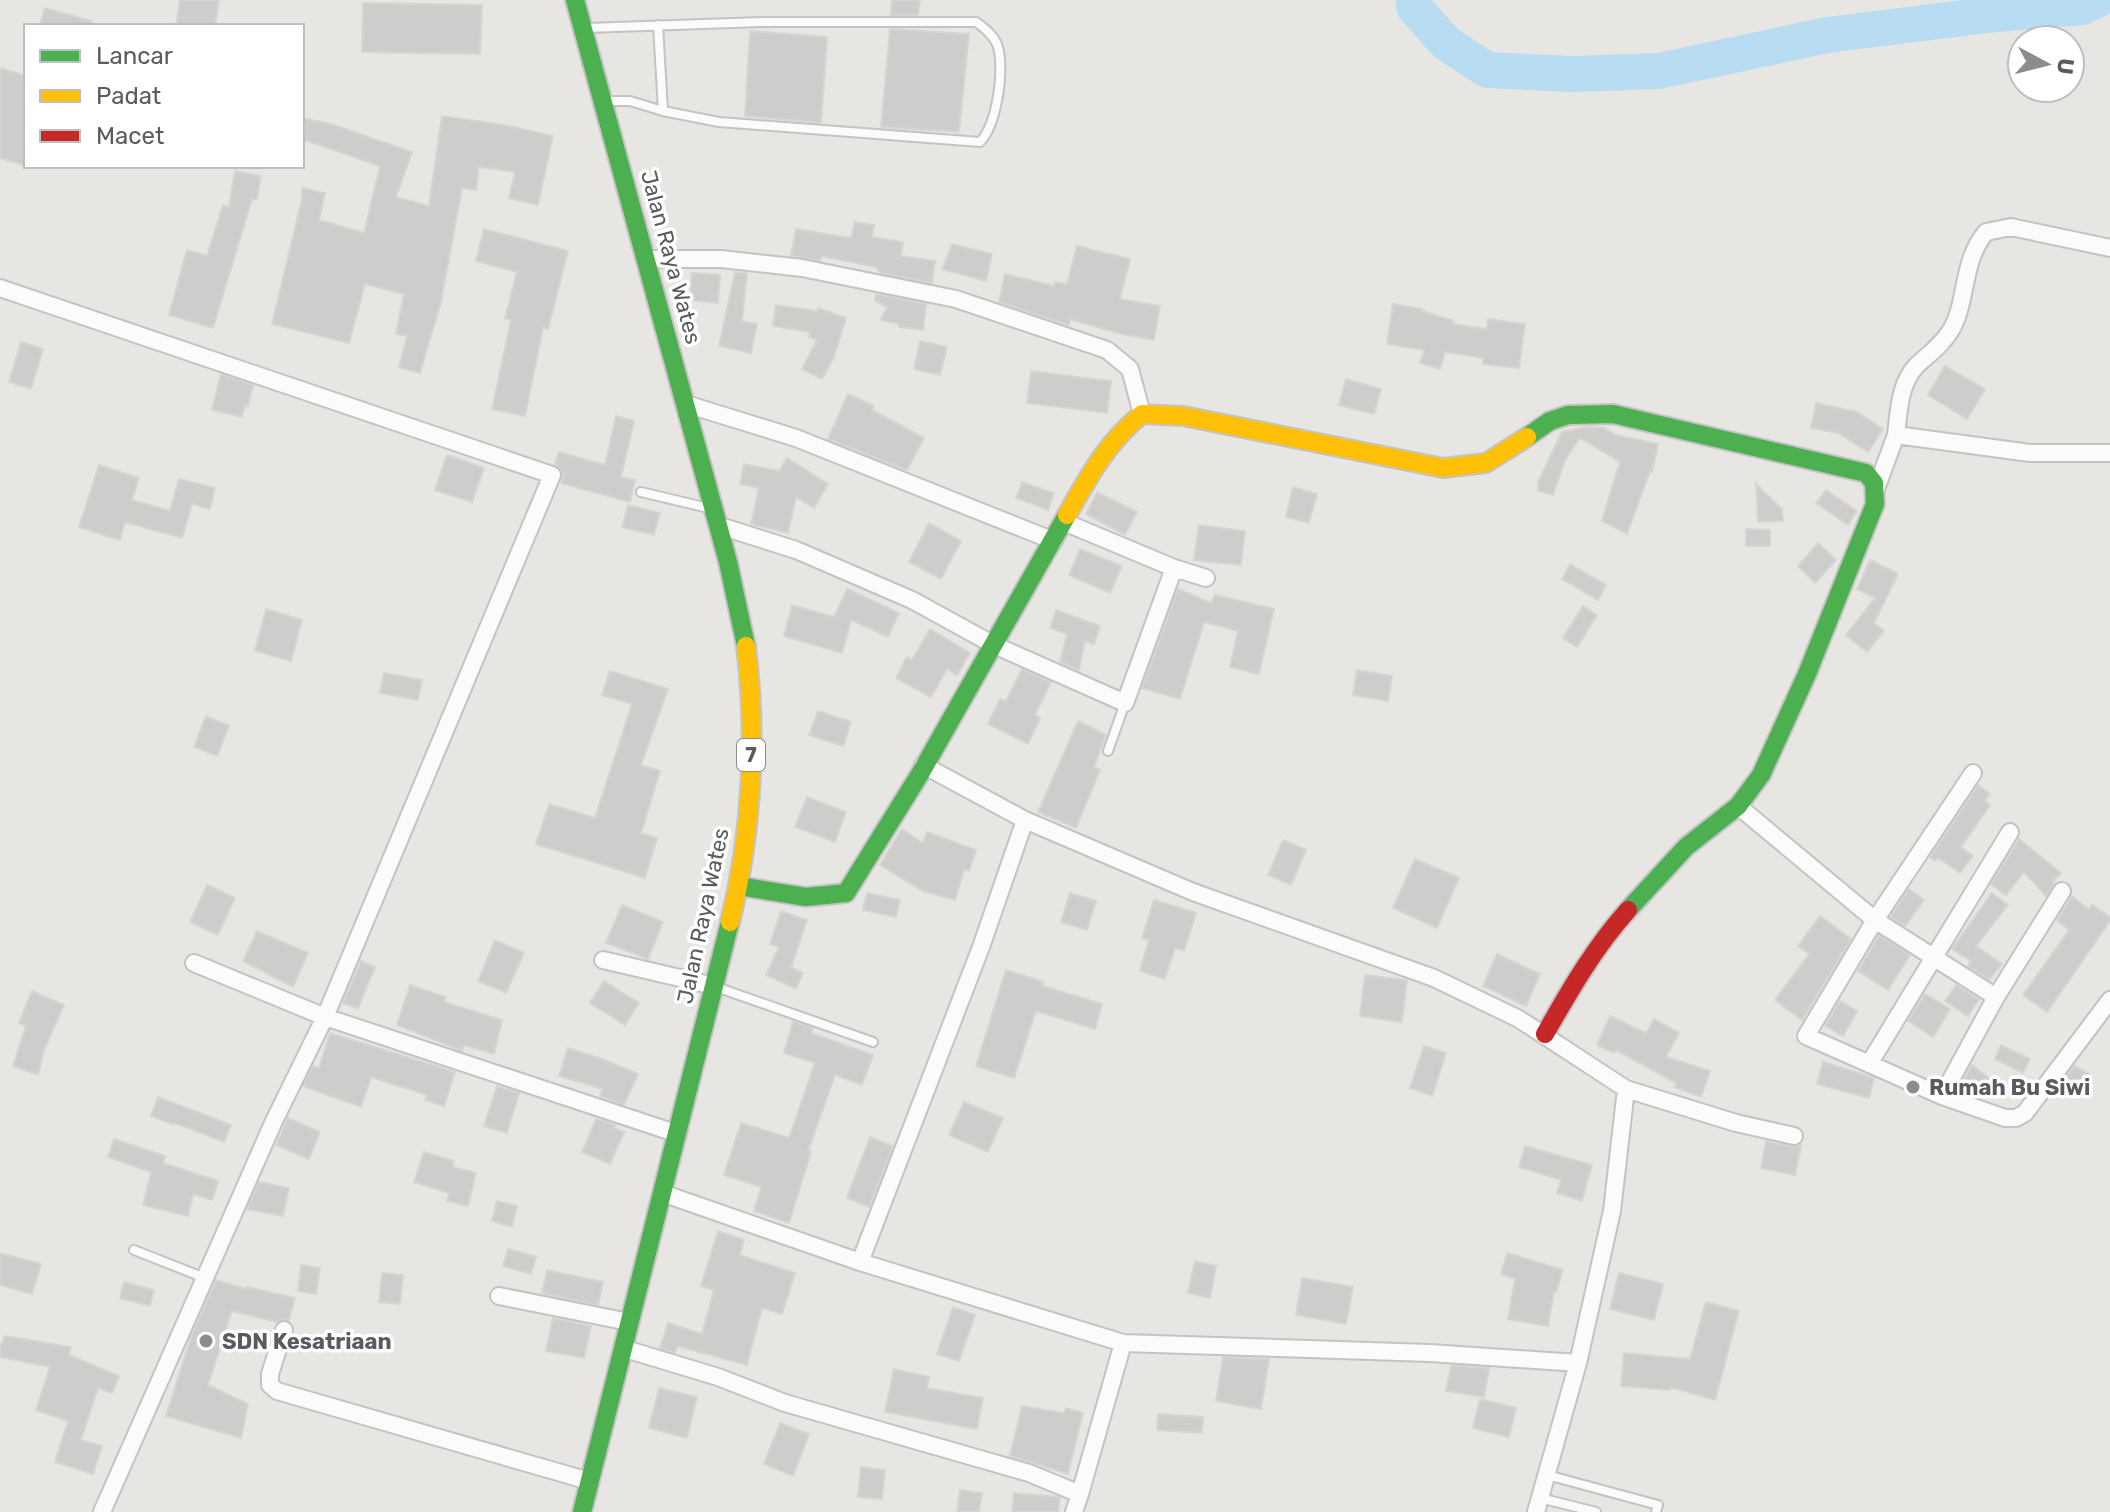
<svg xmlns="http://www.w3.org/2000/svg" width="2110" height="1512" viewBox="0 0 2110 1512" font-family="Rubik,sans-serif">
<rect width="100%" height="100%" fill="#e8e6e2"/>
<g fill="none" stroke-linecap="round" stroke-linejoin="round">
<path stroke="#b8dcf1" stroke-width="36" d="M1414 0V7L1446 43 1487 70 1572 74 1659 71 1827 35 1996 14 2083 7 2097 0"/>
</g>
<path fill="#cfcdcb" stroke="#d7d5d2" stroke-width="2" d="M180 0H219L215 26H176Z
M892 0H920L918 15H891Z
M363 3 482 5 480 54 362 52Z
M45 8 91 21 90 26H40Z
M890 29 969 34 959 132 881 127Z
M750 31 827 37 821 123 745 116Z
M0 68 26 76V166L0 158Z
M442 116 504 125 553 136 538 205 509 198 515 172 479 167 476 190 462 188 441 302 420 373 399 367 407 336 396 334 404 294 365 284 349 343 272 324 302 199V188L325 193 319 220 364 233 380 166 302 139V118L331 124 412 152 396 197 429 206Z
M235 171 261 176 257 199H252L213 328 169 315 187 250 207 256 223 205 229 207Z
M855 222 874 225 872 237 903 242 901 256 935 261 932 283 881 273 876 267 821 256V261L791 256 796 229 851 238Z
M484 229 568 251 548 329 543 328 525 416 492 409 511 320 505 318 517 272 476 261Z
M952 244 992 254 986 281 942 269Z
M1077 246 1130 259 1120 299 1160 306 1154 340 1121 334 1070 319 1069 325 1062 323 999 302 1005 274 1054 286 1055 282 1067 284Z
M735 272 747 273 742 321 757 324 751 353 719 346Z
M692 273 720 275 718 303 690 300Z
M876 294 926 304 923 330 899 327V324L881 320 887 307 875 301Z
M1393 304 1422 309V311L1454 321 1453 324 1487 329 1488 319 1525 324 1519 368 1483 364V358L1445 352 1440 369 1420 363 1424 350 1387 344Z
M776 305 817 311 818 308 846 318 834 357 822 379 802 369 817 340 809 337 810 332 773 326Z
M920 341 947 347 940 375 914 369Z
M21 342 43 349 31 389 9 382Z
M1945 366 1985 389 1967 419 1928 395Z
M1031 371 1111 381 1107 413 1027 403Z
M221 374 253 385 248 406 245 405 242 417 212 410Z
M1346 379 1381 389 1374 414 1339 405Z
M848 394 874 406 872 410 924 438 907 470 828 439Z
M1816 403 1857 412 1883 429 1868 452 1838 433 1811 428Z
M616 416 634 421 621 477 635 480 630 502 561 483 563 473 555 464 559 452 605 465Z
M1586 427 1604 428 1616 435 1658 444 1652 472 1650 471 1627 534 1602 521 1620 462 1580 438 1565 460 1553 495 1538 491V482L1562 432Z
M447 455 484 468 472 502 435 490Z
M787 458 828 484 814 508 796 497 788 533 751 524 759 488 740 484 744 464 779 471Z
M99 465 139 478 132 500 170 511 179 479 215 488 210 509 192 504 182 538 125 522 120 540 79 527Z
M1022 482 1054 493 1048 510 1016 498Z
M1756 484 1782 509 1783 521 1758 522Z
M1293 487 1317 494 1309 523 1286 517Z
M1826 490 1857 511 1848 525 1816 503Z
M1097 492 1137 512 1125 535 1086 514Z
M628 505 660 513 654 535 622 527Z
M929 523 961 541 941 579 909 562Z
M1199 525 1245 531 1241 565 1194 560Z
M1746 529 1770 530V546H1746Z
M1818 543 1836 560 1815 583 1798 566Z
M1080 549 1122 566 1110 593 1069 575Z
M1870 560 1898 574 1874 623 1884 631 1867 652 1846 635 1875 598 1857 589Z
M1570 564 1606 585 1598 600 1562 579Z
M847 589 899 613 888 637 851 620 842 653 784 636 792 605 834 617Z
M1178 589 1211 603 1215 595 1274 609 1259 674 1230 667 1238 631 1204 622 1180 699 1142 688Z
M1583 606 1597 615 1577 647 1563 638Z
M266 609 302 620 291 661 255 651Z
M1056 610 1100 626 1094 644 1085 641 1079 670 1060 662 1067 634 1050 628Z
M930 629 970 653 957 675 947 669 931 697 896 678 907 657 912 660Z
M1022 669 1051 682 1035 715 1040 718 1028 744 988 724 1000 699 1006 701Z
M1357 670 1392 676 1388 701 1353 695Z
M610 671 668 689 641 765 660 771 641 833 657 838 645 878 536 844 549 804 595 818 632 704 602 695Z
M384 673 422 680 418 700 380 693Z
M818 711 851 722 843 746 809 735Z
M206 716 229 726 217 756 194 747Z
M1078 721 1106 735 1094 767 1100 770 1076 828 1038 812Z
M1978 785 1990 794 1985 800 1990 805 1961 847 1973 856 1960 873 1938 858 1935 861 1930 857Z
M807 797 846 812 835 842 795 827Z
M902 829 923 843 927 832 976 850 969 871 964 869 955 900 923 891 880 865Z
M2019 839 2061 873 2053 881 2055 883 2046 896 2024 872 2006 895 1991 884Z
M1283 840 1306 850 1291 885 1268 875Z
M1415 859 1459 878 1437 928 1393 908Z
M207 885 235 898 218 935 190 922Z
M1909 889 1924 900 1905 926 1890 917Z
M867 893 900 900 896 917 863 910Z
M1070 893 1096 901 1087 930 1061 922Z
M1992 893 2008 905 1976 946 2002 964 1989 980 1968 966 1971 961 1952 949Z
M2072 896 2089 910 2092 905 2110 917V921L2047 1012 2023 995 2069 930 2057 920Z
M1154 900 1196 913 1184 951 1175 948 1165 979 1140 971 1149 940 1142 938Z
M622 905 663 922 648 959 606 943Z
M781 911 807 920 791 967 803 973 796 989 766 975 779 947 770 944Z
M1820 916 1851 939 1802 1020 1775 1000 1809 954 1798 946Z
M257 931 308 953 293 987 243 961Z
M1879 935 1910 955 1888 990 1858 971Z
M495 940 524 953 506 993 478 981Z
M1497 954 1540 974 1526 1006 1483 986Z
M361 961 375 967 358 1009 343 1003Z
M1006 970 1044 982 1043 986 1102 1004 1095 1029 1036 1011 1014 1078 976 1066Z
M1365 975 1407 980 1402 1022 1360 1016Z
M604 981 639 1003 625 1025 590 1003Z
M410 985 446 997 444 1002 502 1020 494 1054 464 1045 462 1051 397 1025Z
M1956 985 1979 999 1968 1016 1945 1001Z
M32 991 64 1005 44 1050 38 1075 13 1066 26 1026 19 1023Z
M1925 994 1950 1009 1933 1037 1908 1021Z
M1840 1001 1857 1011 1843 1036 1825 1026Z
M1610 1016 1646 1033 1654 1019 1679 1033 1666 1057 1710 1071 1701 1097 1674 1087 1676 1083 1616 1050 1614 1053 1597 1045Z
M793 1021 813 1028 811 1033 873 1055 862 1085 835 1075 808 1151 811 1152 789 1223 754 1211 761 1187 724 1175 741 1123 789 1138 815 1063 784 1053Z
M330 1033 455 1072 444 1106 425 1100 427 1095 371 1077 361 1107 303 1086 313 1066 319 1068Z
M2001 1045 2030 1059 2023 1073 1995 1059Z
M1424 1046 1446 1053 1432 1096 1410 1088Z
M568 1048 605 1060 638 1074 624 1105 600 1096 603 1089 559 1076Z
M1823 1062 1874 1078 1869 1098 1817 1084Z
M1972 1065 1993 1081 1980 1098 1961 1085Z
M2074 1066 2089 1074 2079 1093 2061 1083Z
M497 1086 519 1093 507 1133 484 1126Z
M158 1097 231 1125 224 1142 175 1123 174 1125 151 1116Z
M964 1102 1003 1118 988 1152 949 1135Z
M288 1118 320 1132 309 1159 276 1145Z
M596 1119 616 1125 614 1128 624 1132 610 1164 582 1152Z
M870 1137 893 1146 869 1207 847 1198Z
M114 1139 165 1156 163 1163 218 1181 212 1200 193 1194 188 1216 143 1205 151 1172 108 1157Z
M1766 1141 1792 1147 1801 1145 1795 1175 1761 1168Z
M1525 1146 1592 1165 1582 1201 1557 1193 1561 1180 1519 1167Z
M424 1152 454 1161 453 1167 476 1173 468 1206 447 1201 449 1193 414 1182Z
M259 1182 289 1188 283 1216 247 1209Z
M497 1201 517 1206 512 1227 492 1221Z
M718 1231 744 1240 740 1255 795 1273 782 1314 762 1308 747 1365 677 1346 675 1353 660 1348 668 1323 702 1334 714 1290 701 1286Z
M508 1249 536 1257 531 1274 503 1266Z
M0 1253 41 1264 32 1294 0 1285Z
M1507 1253 1563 1270 1556 1292 1554 1291 1548 1326 1508 1319 1515 1279 1501 1274Z
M1195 1261 1216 1266 1210 1298 1188 1293Z
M301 1265 320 1268 316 1294 298 1291Z
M547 1270 603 1282 598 1305 542 1293Z
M382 1273 403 1275 400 1304 379 1302Z
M1619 1273 1663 1284 1654 1320 1610 1309Z
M1302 1278 1353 1287 1346 1324 1296 1315Z
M216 1280 247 1289V1287L295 1298 289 1321 282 1319 277 1322 232 1311 208 1385 248 1404 241 1438 166 1416 191 1337Z
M124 1282 154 1290 150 1306 120 1298Z
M1706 1302 1739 1311 1715 1400 1670 1387V1390L1621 1386 1624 1353 1690 1359Z
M953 1307 975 1315 959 1361 937 1354Z
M553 1318 591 1326 584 1358 546 1351Z
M5 1336 71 1347 69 1355 119 1376 112 1393 98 1388 81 1440 102 1446 93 1474 55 1462 68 1421 36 1410 50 1367 0 1357V1346Z
M1223 1357 1269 1359 1261 1409 1216 1401Z
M1451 1365 1489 1368 1484 1397 1446 1391Z
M894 1369 929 1377 927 1388 983 1398 977 1429 885 1412Z
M659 1388 697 1397 687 1438 649 1428Z
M1480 1399 1516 1408 1509 1437 1473 1428Z
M1022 1406 1064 1413 1066 1408 1083 1413 1068 1474 1010 1456Z
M1158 1414 1203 1417 1202 1433 1157 1430Z
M780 1423 809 1434 793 1476 764 1464Z
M861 1467 885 1470 882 1499 858 1497Z
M960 1490 982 1493 979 1512H957Z
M1014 1493 1060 1497 1058 1512H1012Z"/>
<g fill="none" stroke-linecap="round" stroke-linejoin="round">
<defs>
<path id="lane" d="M658 25 663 111
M587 28 761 22H976C986 29 997 38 999 51 1003 76 997 124 980 142L719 122 663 111 630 101H609
M641 492 704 507
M1108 751 1125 703
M719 988 873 1042
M134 1250 205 1278
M1547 1475 1658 1505 1656 1512
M1540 1498 1596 1512"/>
<path id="street" d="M647 259H721L802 268 956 299 1107 350 1130 369 1142 414
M0 288 552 475 325 1017 274 1121 102 1512
M686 404 796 438 1054 541
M1896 435C1899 411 1899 384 1917 365 1929 354 1942 345 1951 330 1968 301 1961 262 1986 232L2011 227 2110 248
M1876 489 1896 435 2030 453H2110
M1064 522 1174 568 1206 578
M717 525 796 550 912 600 994 645 1125 703 1174 568
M923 765 1025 820 1193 892 1434 978 1519 1019 1626 1089 1736 1123 1794 1136
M1973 773 1875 920 1806 1036 1942 1096 2005 1118H2016L2025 1113 2110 1000
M1738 806 1875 920 1996 997
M603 960 714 986
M194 963 325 1017 678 1134
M1869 1064 2010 832
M1942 1096 1996 997 2062 891
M662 1193 860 1262 1123 1343 1430 1353 1578 1363
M860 1262 981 947 1025 820
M499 1296 629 1322
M284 1330 270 1374V1385L277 1391 589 1481
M622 1348 718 1377 785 1403 1029 1473 1080 1494 1074 1512
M1080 1494 1123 1343
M1536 1512 1578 1363 1612 1211 1626 1089"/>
<path id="fast" d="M575 0 728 562 746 646
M1527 437 1550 421 1568 415 1613 414 1866 473 1874 483 1875 504 1807 674 1761 775 1738 806 1686 847 1628 910
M739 886 806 897 846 893 920 774 1067 515
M582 1512 730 922"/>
<path id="slow" d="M1067 515C1089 476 1107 442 1142 414L1183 416 1443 468 1486 463 1527 437
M730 922C752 834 757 736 746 646"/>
<path id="jam" d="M1545 1034C1570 990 1594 948 1628 910"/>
</defs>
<use href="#lane" stroke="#c3c3c3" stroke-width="12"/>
<use href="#street" stroke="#c3c3c3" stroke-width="20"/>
<use href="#fast" stroke="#c4c4c4" stroke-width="22"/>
<use href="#slow" stroke="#c4c4c4" stroke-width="22"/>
<use href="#jam" stroke="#c4c4c4" stroke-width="22"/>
<use href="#lane" stroke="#fcfbfb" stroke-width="8"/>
<use href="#street" stroke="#fcfbfb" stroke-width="16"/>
<use href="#fast" stroke="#4caf50" stroke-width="18"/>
<use href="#slow" stroke="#ffc107" stroke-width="18"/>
<use href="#jam" stroke="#c62828" stroke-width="18"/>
</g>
<g fill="#8a8c8d" stroke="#fff" stroke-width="3">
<circle cx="1913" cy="1087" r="8"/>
<circle cx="206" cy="1341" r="8"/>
</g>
<g text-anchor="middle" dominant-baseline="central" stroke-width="7" stroke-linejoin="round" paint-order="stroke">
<rect fill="#fff" stroke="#8a8d8f" stroke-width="2" x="737" y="739" width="28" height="32" rx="6"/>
<g font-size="20" font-weight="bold" fill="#585c5f">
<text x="751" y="755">7</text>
</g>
<g font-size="22" fill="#585c5f" stroke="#fff">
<text transform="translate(671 257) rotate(75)">Jalan Raya Wates</text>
<text transform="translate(703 916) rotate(-78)">Jalan Raya Wates</text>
</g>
<g font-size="22" font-weight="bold" fill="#585c5f" stroke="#fff" text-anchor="start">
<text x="1929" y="1087">Rumah Bu Siwi</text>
<text x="222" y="1341">SDN Kesatriaan</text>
</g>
</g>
<rect x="24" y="24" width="280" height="144" fill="#ffffff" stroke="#bcbebf" stroke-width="2"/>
<rect x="40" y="50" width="40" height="12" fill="#4caf50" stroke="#bcbebf" stroke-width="2"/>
<text x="96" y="64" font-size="24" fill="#585c5f">Lancar</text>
<rect x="40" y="90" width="40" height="12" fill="#ffc107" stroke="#bcbebf" stroke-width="2"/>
<text x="96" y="104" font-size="24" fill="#585c5f">Padat</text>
<rect x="40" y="130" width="40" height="12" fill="#c62828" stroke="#bcbebf" stroke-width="2"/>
<text x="96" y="144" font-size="24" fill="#585c5f">Macet</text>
<g transform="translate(2046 64) rotate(97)"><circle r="38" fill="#ffffff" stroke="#bcbebf" stroke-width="2"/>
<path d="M0-6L14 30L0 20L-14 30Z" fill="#8a8c8d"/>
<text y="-12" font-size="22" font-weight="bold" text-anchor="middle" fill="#585c5f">U</text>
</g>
</svg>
